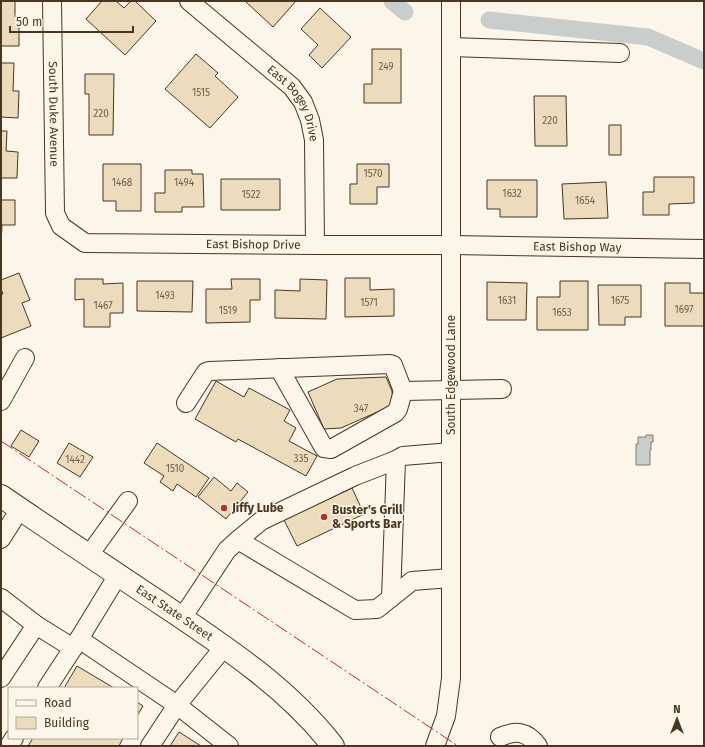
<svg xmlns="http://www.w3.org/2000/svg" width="705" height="747" viewBox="0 0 705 747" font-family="'Fira Sans',sans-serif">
<rect width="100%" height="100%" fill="#fbf6e9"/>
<path fill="#c9cecd" stroke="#887966" d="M646 435H653V442H651V450H650V465H636V444H638V437H646Z"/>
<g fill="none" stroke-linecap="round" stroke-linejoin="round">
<path stroke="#c9cecd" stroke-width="17" d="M392 1 405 12
M489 20 648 37 704 61"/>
</g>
<path fill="#ecdcbc" stroke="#4a3520" d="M1 1H15V17H19V46H1Z
M102 1H116L124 8 131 1H135L156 21 125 55 86 19Z
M246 1H296L273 27 246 2Z
M320 8 351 37 322 68 309 55 318 45 301 29Z
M372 49H401V103H364V84H372Z
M196 54 218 73 215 76 238 97 210 128 165 89Z
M1 63H14L13 91H19L18 118 1 117Z
M85 74H114L113 135H89V94H85Z
M534 96H566L567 146H535Z
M609 125H621V155H609Z
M1 131H7L6 151 18 152 17 178H1Z
M103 164H141V211H116V201H103Z
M357 164H389V187H377V204H350V184H357Z
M165 170H192V174H203L204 207H182V212H155V193H165Z
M654 177H694V203L669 204V215H643V192H654Z
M221 179H280V210H221Z
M487 180H537V217H500V209H487Z
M606 182 608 218 564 219 562 184Z
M1 200H15V225H2L1 245Z
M19 273 30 300 22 303 31 326 1 338V294H3L1 289V280Z
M345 278H370V290L394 289V316L345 317Z
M75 279H103V284L123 283V313H110V327H84V299L75 300Z
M231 279H260V300H250V322L206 323V289H232Z
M300 279 327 280 326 319 275 318V290L300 291Z
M137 281H193L192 312 137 311Z
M560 281H588V330H537V297H560Z
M487 282 527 283 526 320H487Z
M665 283H690V293H704V326H665Z
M598 285H641V317H625V325H599Z
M386 377 392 391 393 405 341 428 324 429 308 392 337 379Z
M216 381 244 397 249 388 290 410 284 421 296 428 289 441 317 456 306 476 238 439 236 442 195 419Z
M21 430 39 441 29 457 11 446Z
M69 443 93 457 80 477 57 463Z
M157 443 209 478 196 497 177 484 173 491 160 482 164 476 144 463Z
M214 477 231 491 237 483 248 492 226 519 198 497Z
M352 488 364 514 297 546 284 520Z
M77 666 114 688H64Z
M137 702 143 706 137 716Z
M179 732 201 746H170Z
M33 738H123L119 746H28Z"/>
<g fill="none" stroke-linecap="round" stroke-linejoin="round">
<defs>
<g id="minor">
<path id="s1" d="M52 1 55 213 61 226 85 243 315 245H451L704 249"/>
<path id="s2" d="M189 1 292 87 303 102 310 120 314 140 315 245"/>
<path d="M451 47 620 53"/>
<path d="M279 368 324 448 331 449 395 413 398 409 403 391"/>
<path d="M1 401 25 358"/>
<path d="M186 403 206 372 209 371 390 364 393 365 403 391 502 389"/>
<path d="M1 539 20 509"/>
<path d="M238 540 261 521 355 476 396 460"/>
<path d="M89 555 128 501"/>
<path d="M1 598 36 625 1 678"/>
<path d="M391 598 396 460 403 456 451 452"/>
<path d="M182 618 227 550 238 540 355 610 377 609 412 581 451 578"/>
<path d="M36 625 73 648"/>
<path d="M79 639 118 575"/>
<path d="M224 647 177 705 229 746"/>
<path d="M47 688 79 639 177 705 150 746"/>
<path d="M500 737C516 730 527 731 538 746"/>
<path d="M9 746 14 738"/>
<path d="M435 746 446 716 451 678V1"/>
</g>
<g id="major">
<path id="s3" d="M1 496C55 533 109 569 163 605 224 646 287 687 333 746"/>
</g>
</defs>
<use href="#minor" stroke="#4a3520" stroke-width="20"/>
<use href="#major" stroke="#4a3520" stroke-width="24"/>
<use href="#minor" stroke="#fbf6e9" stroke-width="18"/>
<use href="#major" stroke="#fbf6e9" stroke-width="22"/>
<path stroke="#c62828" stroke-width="1" stroke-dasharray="14 3 2 3" stroke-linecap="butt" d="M1 441 458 746"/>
</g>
<g fill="#c62828" stroke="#fbf6e9" stroke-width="1.5">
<circle cx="224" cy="508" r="4"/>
<circle cx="324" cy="517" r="4"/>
</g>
<g text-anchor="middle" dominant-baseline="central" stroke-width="3" stroke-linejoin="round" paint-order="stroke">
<g font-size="10" fill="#725f47">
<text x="386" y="67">249</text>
<text x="201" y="93">1515</text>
<text x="101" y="114">220</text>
<text x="550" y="121">220</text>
<text x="373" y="174">1570</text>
<text x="122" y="183">1468</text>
<text x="184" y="183">1494</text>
<text x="512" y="194">1632</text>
<text x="251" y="195">1522</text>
<text x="585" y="201">1654</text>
<text x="165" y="296">1493</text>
<text x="507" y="301">1631</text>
<text x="620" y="301">1675</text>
<text x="369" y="303">1571</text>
<text x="103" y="306">1467</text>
<text x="684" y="310">1697</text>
<text x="228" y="311">1519</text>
<text x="562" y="313">1653</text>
<text x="361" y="409">347</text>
<text x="301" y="459">335</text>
<text x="75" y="460">1442</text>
<text x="175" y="469">1510</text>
</g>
<g font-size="12" fill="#4a3520" stroke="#fbf6e9">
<text stroke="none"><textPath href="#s2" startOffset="149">East Bogey Drive</textPath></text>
<text stroke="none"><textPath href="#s1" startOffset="113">South Duke Avenue</textPath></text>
<text stroke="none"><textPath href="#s1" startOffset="424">East Bishop Drive</textPath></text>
<text stroke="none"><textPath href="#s1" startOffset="748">East Bishop Way</textPath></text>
<text transform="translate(451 375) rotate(-90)">South Edgewood Lane</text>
<text stroke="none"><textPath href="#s3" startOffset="209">East State Street</textPath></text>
</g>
<g font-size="12" font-weight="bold" fill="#4a3520" stroke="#fbf6e9" text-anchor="start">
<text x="232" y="508">Jiffy Lube</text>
<text x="332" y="510">Buster's Grill<tspan x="332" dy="14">&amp; Sports Bar</tspan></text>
</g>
</g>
<rect width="705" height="747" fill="none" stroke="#4a3520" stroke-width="4"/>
<rect x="8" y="687" width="130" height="52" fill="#fbf6e9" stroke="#b4a999"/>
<rect x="16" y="700" width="20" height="6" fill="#fbf6e9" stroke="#b4a999"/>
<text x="44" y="707" font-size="12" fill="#4a3520">Road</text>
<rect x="16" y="717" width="20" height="12" fill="#ecdcbc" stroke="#b4a999"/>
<text x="44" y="727" font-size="12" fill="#4a3520">Building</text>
<g transform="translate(677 719)" stroke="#fbf6e9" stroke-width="3" paint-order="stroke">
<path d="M0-3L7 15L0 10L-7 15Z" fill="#4a3520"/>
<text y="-6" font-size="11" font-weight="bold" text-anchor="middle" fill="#4a3520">N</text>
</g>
<path d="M10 26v6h123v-6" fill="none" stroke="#4a3520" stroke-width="2"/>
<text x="16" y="26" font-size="12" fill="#4a3520" stroke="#fbf6e9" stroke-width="3" paint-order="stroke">50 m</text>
</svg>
